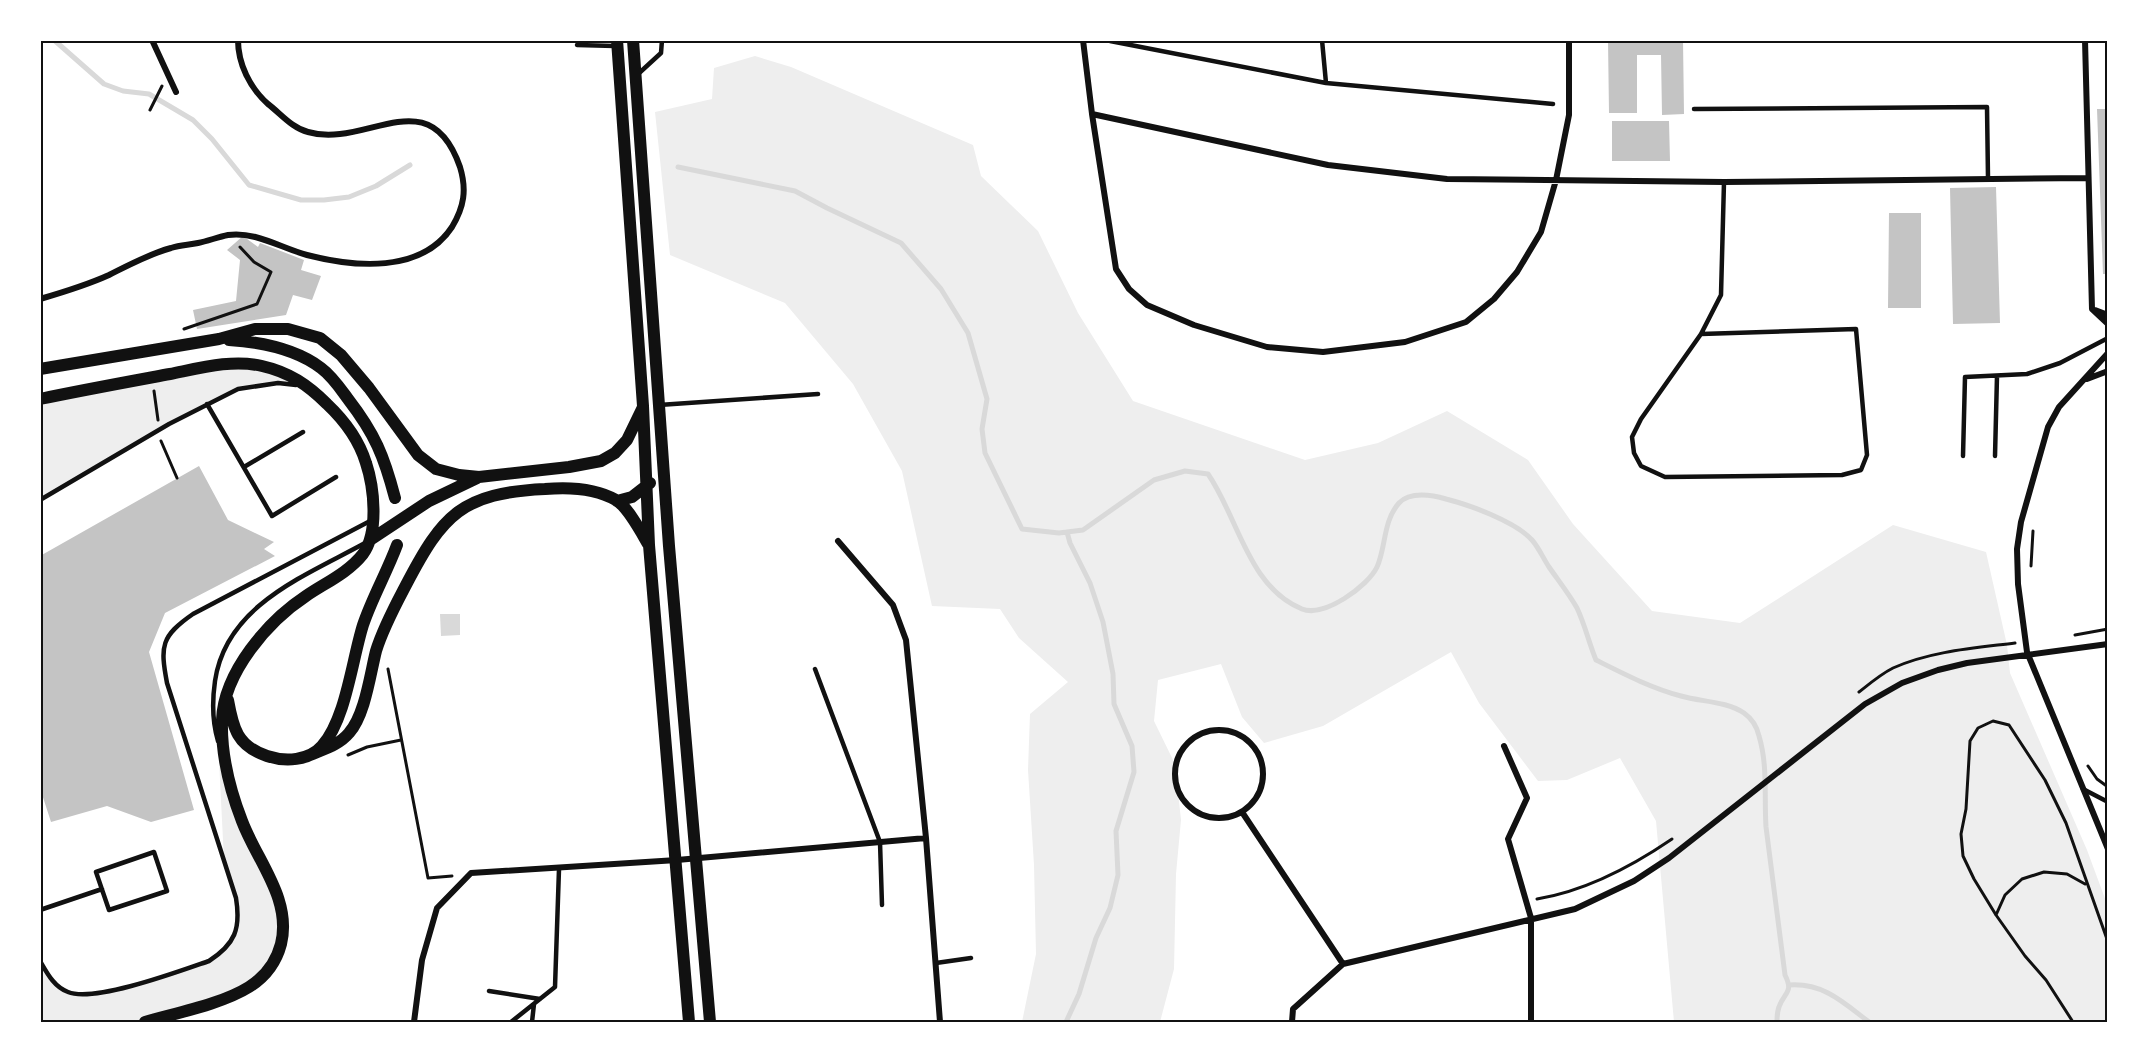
<svg xmlns="http://www.w3.org/2000/svg" width="2148" height="1063" viewBox="0 0 2148 1063" font-family="'Fira Sans',sans-serif">
<rect width="100%" height="100%" fill="#fff"/>
<path fill="#eee" d="M755 56 791 67 973 145 981 176 1038 231 1078 313 1133 401 1305 460 1378 443 1447 411 1528 460 1573 524 1652 611 1740 623 1893 525 1986 552 2007 645 2010 673 2087 850 2107 904V1022H1674L1656 821 1620 758 1567 780 1538 781 1479 703 1451 652 1323 726 1264 743 1242 717 1221 664 1158 680 1154 721 1175 764 1181 820 1176 874 1174 969 1160 1022H1022L1036 954 1034 865 1028 770 1030 714 1068 682 1019 638 1000 609 932 606 902 471 853 384 785 303 670 255 655 112 712 99 714 68Z
M242 364 303 382 278 383 238 389 207 404 41 500 40 399Z
M219 760 276 891 283 936 257 981 145 1022H41L40 961 49 976 69 993H101L209 961 231 942 239 916 224 860Z"/>
<path fill="#d9d9d9" d="M440 614H460V635L441 636Z"/>
<g fill="none" stroke-linecap="round" stroke-linejoin="round">
<path stroke="#d9d9d9" stroke-width="5" d="M54 40 104 84 123 91 149 94 193 120 212 139 249 185 301 200H324L349 197 376 186 410 165
M678 167 795 191 827 208 901 243 941 289 968 333 987 399 982 429 985 453 1022 529 1059 533 1083 530 1154 480 1185 471 1208 474C1238 517 1248 587 1302 609 1324 618 1368 586 1377 567 1386 547 1383 521 1399 503 1410 491 1433 495 1446 499 1470 505 1516 522 1532 540 1539 548 1543 558 1549 567 1558 580 1569 594 1577 608 1585 625 1589 643 1596 660 1624 674 1651 688 1681 696 1701 702 1726 701 1744 713 1751 718 1757 727 1759 736 1768 766 1764 797 1766 827L1785 975C1794 993 1784 992 1779 1007 1777 1012 1777 1018 1777 1022
M1790 985C1824 983 1844 1003 1869 1022
M1066 1022 1079 994 1096 938 1110 908 1118 875 1116 831 1134 772 1132 746 1114 704 1113 674 1103 622 1090 583 1070 543 1067 532"/>
</g>
<path fill="#c4c4c4" d="M1608 40H1683L1684 114 1662 115 1661 55H1637V113H1609Z
M2097 109H2108V274H2103Z
M1612 121H1669L1670 161H1612Z
M1996 187 2000 323 1953 324 1950 188Z
M1889 213H1921V308H1888Z
M243 236 258 247 260 243 304 260 301 270 321 276 312 300 293 295 286 315 197 329 193 310 236 301 240 260 227 250Z
M199 466 228 520 274 542 264 549 275 556 165 613 149 652 194 810 151 822 107 806 51 822 40 788V556Z"/>
<g fill="none" stroke-linecap="round" stroke-linejoin="round">
<path stroke="#111" stroke-width="3" d="M150 110 162 86
M184 329 257 304 271 272 254 262 240 247
M154 391 158 420
M161 441 177 478
M2031 566 2033 531
M2075 635 2108 629
M388 669 428 878 452 876
M1859 692C1869 684 1881 674 1893 668 1931 651 1975 648 2015 643
M348 755 367 747 401 740
M2088 766 2097 779 2108 787
M1537 899C1586 891 1631 867 1672 839
M1996 915 2005 895 2022 879 2044 872 2067 874 2085 884
M2073 1022 2046 980 2025 956 1996 915 1974 879 1963 856 1961 834 1966 809 1970 741 1978 728 1993 721 2009 725 2045 780 2066 823 2108 942"/>
<path stroke="#111" stroke-width="4.5" d="M1322 40 1326 83
M1110 41 1326 83 1553 104
M577 45 615 46
M637 75 661 53 662 40
M1694 109 1987 107 1988 178
M1701 334 1856 329 1867 455 1861 470 1842 475 1665 477 1641 466 1634 453 1632 437 1641 419 1701 334 1721 295 1724 182
M207 404 272 516 336 477
M659 405 818 394
M1963 456 1965 377 2027 374 2060 363 2108 338
M1995 456 1997 376
M244 467 303 432
M40 500 169 424 238 389 278 383 296 385
M815 669 880 842 882 905
M218 741C212 721 212 702 215 681 226 605 305 576 365 543
M2083 789 2108 802
M154 852 167 891 109 910 96 872Z
M40 910 102 889
M40 961C47 973 54 987 68 992 94 1003 180 971 209 961 235 944 241 929 236 898L167 683C160 646 161 636 193 614L372 520
M936 963 971 958
M489 991 540 999
M511 1022 555 987 559 869
M532 1022 534 1004"/>
<path stroke="#111" stroke-width="6" d="M152 40 176 92
M1083 40 1092 114 1116 269 1129 289 1147 305 1194 325 1267 347 1323 352 1405 342 1466 322 1494 299 1517 272 1541 232 1556 180 1569 115V40
M2085 40 2092 309 2108 324
M1092 114 1328 165 1447 179 1724 182 2088 178
M40 299C64 292 87 285 109 275 129 265 149 254 171 248 180 245 189 245 198 243 208 241 218 237 228 235 255 231 281 248 307 255 354 267 421 274 452 227 464 207 467 190 460 167 429 78 366 149 308 132 292 128 281 114 268 104 250 88 238 64 238 40
M2095 310 2108 315
M2108 353 2059 407 2048 427 2021 522 2017 549 2018 584 2027 652 2108 849
M2087 379 2108 371
M838 541 893 605 906 640 926 838 940 1022
M1175 774a44 44 0 1 1 88 0a44 44 0 1 1-88 0Z
M1504 746 1527 798 1508 839 1531 918V1022
M1242 812 1343 964
M414 1022 422 960 437 908 471 873 677 860 926 838
M1292 1022 1293 1009 1343 964 1575 909 1634 881 1669 858 1865 704 1902 683 1938 670 1967 663 2108 644"/>
<path stroke="#111" stroke-width="12" d="M617 40 643 406 649 545 689 1022
M633 40 669 546 710 1022
M229 340C260 342 296 349 321 368 332 376 340 388 348 399 375 434 384 456 395 498
M40 369 219 339 255 329H288L320 338 341 355 369 388 418 455 436 469 459 475 479 477 569 467 601 461 615 453 627 440 643 407
M40 399C83 390 127 382 170 374 200 368 232 359 262 366 289 372 308 385 327 404 345 421 359 440 366 463 374 487 379 532 363 554 348 573 325 583 306 596 268 621 224 672 222 720 221 753 230 790 242 821 257 861 292 899 281 944 276 963 265 977 249 987 222 1004 176 1013 145 1022
M617 501 632 497 650 483
M370 540 429 501 477 478
M228 700C233 728 237 746 267 756 285 762 309 761 322 746 346 719 352 660 363 625 372 598 387 572 397 545
M310 755C324 749 339 745 349 733 365 715 370 675 376 651 383 628 395 606 406 585 443 514 462 493 545 489 568 487 595 488 616 500 628 507 641 532 648 544"/>
</g>
<rect width="2148" height="1063" fill="none" stroke="#ffffff" stroke-width="84"/>
<rect x="42" y="42" width="2064" height="979" fill="none" stroke="#111" stroke-width="2"/>
</svg>
